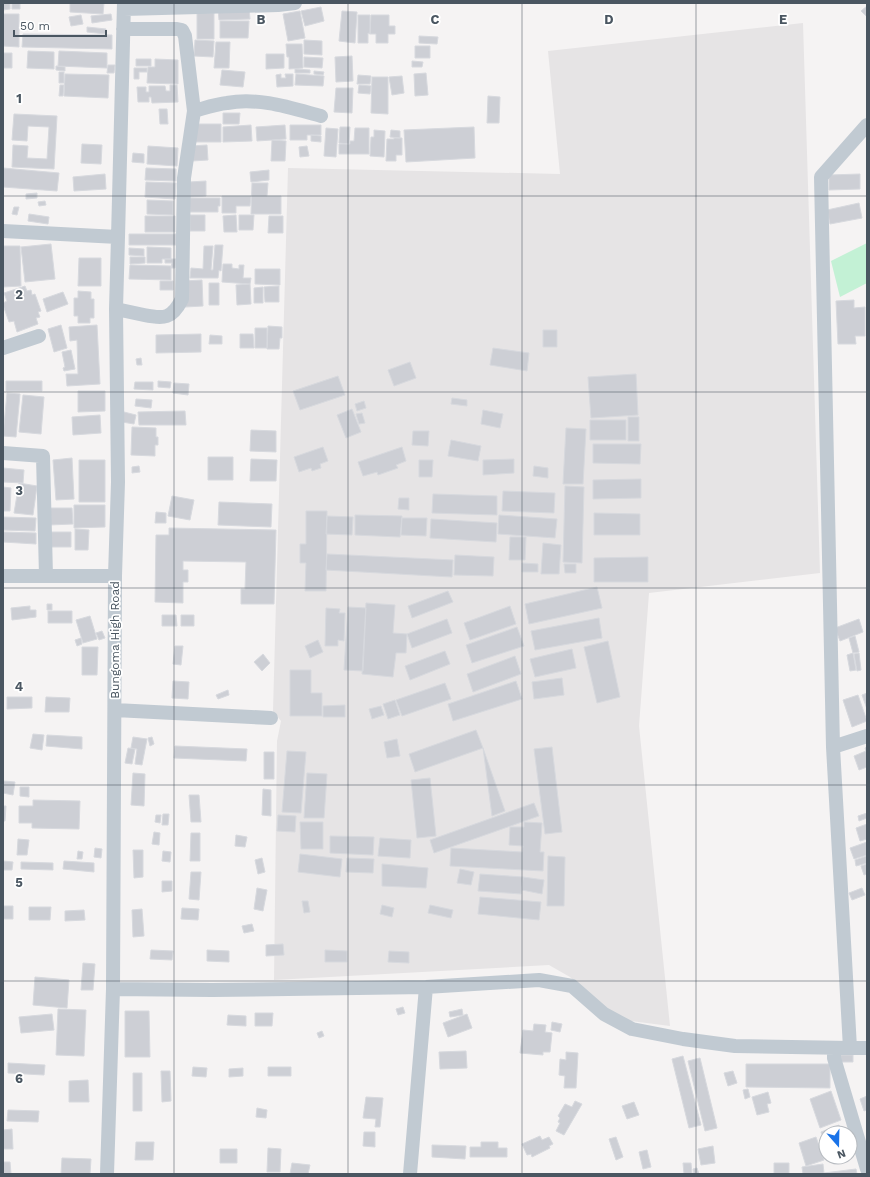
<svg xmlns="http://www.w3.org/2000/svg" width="870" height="1177" viewBox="0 0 870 1177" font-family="'Work Sans',sans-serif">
<rect width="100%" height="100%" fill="#f5f3f3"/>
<path fill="#e6e4e5" d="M803 23 820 573 649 593 639 726 670 1026 623 1020 601 1006 570 977 549 965 274 980 277 741 281 721 273 711 288 168 560 174 548 51Z"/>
<path fill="#c3f1d5" d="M867 243V283L840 297 831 261Z"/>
<path fill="#cdcfd5" stroke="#d7d9de" d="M3 3H10V9L3 10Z
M12 3H20V9H12Z
M70 3H104L103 14 70 12Z
M867 6V17L861 11Z
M321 7 324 21 305 26 301 11Z
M249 8 250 19 219 20 218 9Z
M300 11 305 38 288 41 283 14Z
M342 11 357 12 355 43 339 41Z
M197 13H214V39H197Z
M3 14H19V47L3 46Z
M111 14 112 20 92 23 91 16Z
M81 15 83 24 71 26 69 17Z
M358 15H370V34L368 33V43H358Z
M371 15H389V26H395V34H388V43H376V34H370Z
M220 21H249L248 38H220Z
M87 27 106 29V34L87 32Z
M23 34 112 35V49L22 47Z
M419 36 438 37 437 44 419 43Z
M195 40 214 41 213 57 194 56Z
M304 40 322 41V55L304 54Z
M216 42H230L229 68H214Z
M286 44H302L303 68 289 69V57H287Z
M415 46H430V58H415Z
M28 51 54 52V69L27 68Z
M59 51 107 53V68L58 66Z
M3 53H12V68H3Z
M266 54H284V68L266 69Z
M352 56 353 81 336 82 335 57Z
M304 57 323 58 322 68 304 67Z
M136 59H151V66H136Z
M155 59 178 60V84L147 83 148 67H155Z
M412 61 423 62 422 67H412Z
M108 65H115L114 73H107Z
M56 66 65 67V71L56 70Z
M134 68H147V72H139V79H134Z
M295 69 310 70V73H295Z
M222 70 245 72 243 87 220 85Z
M314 71 324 72 323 75 314 74Z
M59 72H64V83H59Z
M426 73 428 95 415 96 414 74Z
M65 74 109 75 108 98 64 96Z
M281 74V78H286L285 74H293V86L277 87 276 75Z
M296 74 324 76 323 86 295 85Z
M358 75 371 76 370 84H357Z
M402 76 404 93 392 95 389 77Z
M372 77H388V114L371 113Z
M60 85H64L63 96H59Z
M170 85H177L178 102 152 103 151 97H149V102H138L137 87H146V92H149V86H165L166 91H170Z
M359 85 371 86 370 94 358 93Z
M336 88H353L352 113 334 112Z
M488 96 500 97 499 123H487Z
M159 109H167L168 124H160Z
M223 113H240L239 124H223Z
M14 114 57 116 54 169 12 167 13 145 28 146 27 158 47 159 49 127 28 126 27 141 12 140Z
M194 124H221V142H194Z
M251 125 252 141 223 142V127Z
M285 125 286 139 257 141 256 127Z
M290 125H321V135H307V140H290Z
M340 127H350L349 144 339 143Z
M474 127 475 158 406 162 404 130Z
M326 128 338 129 336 157 324 156Z
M355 128H369V154H339V144H350V141H354Z
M374 130 385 131 384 157 370 156 371 137H374Z
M391 130 400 131V138L390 137Z
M311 135 321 136V142L311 141Z
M394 138H402V155H396V161H386L387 139H394Z
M272 140 286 141 285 161H271Z
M82 144 102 145 101 164 81 163Z
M207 145 208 160 192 161 191 146Z
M148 146 178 148 177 166 147 164Z
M307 146 309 156 300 157 299 147Z
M133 153 144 154V163L132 162Z
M3 168 59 173 57 191 3 187Z
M146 168 176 169V181L145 180Z
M269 170V180L251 182 250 172Z
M105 174 106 189 74 191 73 177Z
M860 174V189L829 190V175Z
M206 181V196L190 197 189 182Z
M146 182 176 183 175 199 145 197Z
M252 183H268L267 196H281V214H251Z
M37 193V198L26 199V194Z
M222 196H251L250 206H236V213H222Z
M189 198H220V206H218V212H190Z
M147 200 173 201V215L147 214Z
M45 201 46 205 39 206 38 202Z
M859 203 862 218 830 224 827 210Z
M14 207H19L17 215 12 214Z
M29 214 49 217 48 224 28 221Z
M190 215H205V231H190Z
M236 215 237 232H224L223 216Z
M239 215H254L253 230H239Z
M145 216H175V232H145Z
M269 216H283V233H268Z
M129 234H176V245H129Z
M51 244 55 279 25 282 21 247Z
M215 245H223L221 271 219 270 218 278H190L191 268 203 269 204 246H213L211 270H213Z
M3 246H20L21 286 3 287Z
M147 247 171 248V259H162V263H147Z
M129 248 144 249V256L129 255Z
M130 257H145V263L130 264Z
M79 258H101V286H78Z
M165 259H176L175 268H171L172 263H165Z
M223 264H232V268L239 269V265H244L243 278H251L250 284 222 282Z
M130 265 171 266V280L129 279Z
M255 269H280V285L255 284Z
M202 280 203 306 185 307 184 281Z
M160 281H173V290H160Z
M209 283H219V305H209Z
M250 284 251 304 237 305 236 285Z
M25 286 27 291 31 290 32 295 35 294 41 311 38 312 40 317 36 318 38 324 17 332 14 321 9 322 3 305V303L7 301 4 293Z
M279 286V302H265L264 287Z
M263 287V303H254V288Z
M78 291 91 292V299H94V318H90V323H78V316H74V298H78Z
M63 292 68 304 47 312 43 299Z
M854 300V308L865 307V336H855L856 344H838L836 301Z
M61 325 67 348 54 352 48 329Z
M97 325 100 384 67 386 66 374H78L77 340 70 341 69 327Z
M268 326 282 327V338H280L279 349H267Z
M255 328H267V348H255Z
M543 330H557V347H543Z
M201 334V352L156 353V335Z
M240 334H253L254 348H240Z
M210 335 222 336V344H209Z
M493 348 529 353 527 371 490 365Z
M71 350 75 369 64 371 63 368 65 367 62 352Z
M141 358 142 365H137L136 359Z
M410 362 416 378 394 386 388 370Z
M636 374 638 415 591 418 588 377Z
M338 376 345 395 300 410 293 391Z
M6 381H42V391H6Z
M158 381 171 382 170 388 158 387Z
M135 382H153V390L134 389Z
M174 383 189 384 188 395 173 393Z
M78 391H105V411L78 412Z
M7 393 20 394 16 437 3 436Z
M23 395 44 397 41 434 19 432Z
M452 398 467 400V406L451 404Z
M136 399 152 400 151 408 135 406Z
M364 401 366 408 357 411 355 404Z
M352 409 361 432 346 438 337 415Z
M483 410 503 414 500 428 481 424Z
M185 411 186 425H139L138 412Z
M124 412 136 415 134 424 122 422Z
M362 413 365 423 359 424 356 414Z
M100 415 101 433 73 435 72 417Z
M628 417H639V441H628Z
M590 420H626V440H590Z
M132 427 156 428V437H158V445H155V456L131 455Z
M566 428 586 429 583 484H563Z
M251 430 276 431V452L250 451Z
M413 431H429L428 446 412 445Z
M451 440 481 446 478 461 448 456Z
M593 444H641L640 464 593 463Z
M323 447 328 461 320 464 321 468 312 471 311 468 299 472 294 457Z
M402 447 406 461 396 465 398 468 378 475 377 472 363 476 358 462Z
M208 457H233V480H208Z
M72 458 74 499 56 500 53 460Z
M251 459 277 460 276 481H250Z
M514 459V473L483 475V460Z
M79 460H105V502H79Z
M419 460H433L432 477H419Z
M139 466 140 472 132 473V467Z
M534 466 548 468V478L533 476Z
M3 468 24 470 23 483 3 482Z
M641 479V498L593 499V480Z
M19 483 37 486 33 515 14 513Z
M565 486 584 487 582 563 563 562Z
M3 487 11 488 10 511H3Z
M503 491 555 493 554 513 502 511Z
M433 494 497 496V515L432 513Z
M172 496 194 500 190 520 168 516Z
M399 498H409V510L398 509Z
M219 502 272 504 271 527 218 525Z
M74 505H105V527L74 528Z
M49 508H72L73 524 49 525Z
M306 511H327L326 591H305L306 563H300V544H306Z
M156 512 166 513V523H155Z
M594 513 640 514V535H594Z
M355 515 402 516 400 537 355 535Z
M499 515 557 519 555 538 498 534Z
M327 516 353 517 352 535 326 534Z
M3 517 36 518 35 531 3 530Z
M402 518H427L426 536 401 535Z
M431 519 497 523 496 542 430 538Z
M169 528 276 530 274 604H241V589H245L246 562 183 561V570H188V582H183V603L155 602 156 535H169Z
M75 529 89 530 88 550H75Z
M3 532 36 533V544L3 542Z
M49 532H71V547H49Z
M510 537H526L525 560H509Z
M543 543 561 545 559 574H541Z
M327 554 453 560 452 577 326 570Z
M455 555 494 557 493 576 454 575Z
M648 557V582H594V558Z
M522 563 538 564V572H522Z
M564 564H576V573H565Z
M597 587 602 608 529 624 525 604Z
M448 591 453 602 412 618 408 606Z
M366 603 395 605 393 633 407 634 406 653H396L393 677 362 674Z
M47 604H52V610H47Z
M30 606V610H36V617L12 620 11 608Z
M510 606 516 624 470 640 464 623Z
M348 607 366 608 363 671 344 670Z
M326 608 340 609 339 613H345L344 641 338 640V646H325Z
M48 611H72V623H48Z
M162 615H176L177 626H162Z
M181 615H194V626H181Z
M90 616 97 639 83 643 76 620Z
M599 618 602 638 535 650 531 631Z
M447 619 452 633 412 648 407 634Z
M859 619 863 632 840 641 835 628Z
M517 627 524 646 472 663 466 645Z
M102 631 105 638 99 640 96 633Z
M855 636 859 652 853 653 849 638Z
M81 638 82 644 77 646 75 640Z
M318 640 323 652 310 658 305 646Z
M608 641 620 697 597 703 584 647Z
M175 646H183L181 665 173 664Z
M82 647H98L97 675H82Z
M572 649 576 668 535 677 530 659Z
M445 651 450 664 410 680 405 666Z
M853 653 856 670 850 671 847 655Z
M859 653 861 670 857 671 854 654Z
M263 654 270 663 262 671 254 662Z
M515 656 521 674 473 692 467 674Z
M290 670H311V693H322V716H290Z
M562 678 564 695 534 699 532 682Z
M173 681 189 682 188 699 172 698Z
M516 681 522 699 453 721 448 704Z
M445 683 451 699 402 716 396 700Z
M228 690 229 695 218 699 216 695Z
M867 693V709L862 695Z
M858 695 867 721 852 727 843 700Z
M7 697H32V708L7 709Z
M46 697 70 698 69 712H45Z
M395 700 400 715 388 719 383 704Z
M345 705V717H323V706Z
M381 706 384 715 372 719 369 709Z
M476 730 483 748 415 772 409 754Z
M33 734 44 735 42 750 30 748Z
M47 735 82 737V749L46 746Z
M133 737 147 739 142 765 135 764 137 749 131 748Z
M152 737 154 744 150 746 148 738Z
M397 739 400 756 387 758 384 742Z
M175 746 247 749 246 761 174 758Z
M552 747 562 832 545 834 534 749Z
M867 747V767L859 770 854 756 866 751 865 748Z
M128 748 135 749 132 764 125 763Z
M483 748 505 811 492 816Z
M287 751 306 752 301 813 282 812Z
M264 752H274V779H264Z
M133 773 145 774 144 806 131 805Z
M307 773 327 774 324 818H304Z
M430 778 436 836 417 838 411 780Z
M3 781 15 782 13 795 3 793Z
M20 787H29V797L20 796Z
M263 789 271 790V816L262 815Z
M189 795H199L201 822H191Z
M33 800 80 801 79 829 32 828V823H19V806H33Z
M534 803 539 816 434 853 430 840Z
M3 806H6L5 821H3Z
M867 813V818L859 821 858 816Z
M163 814H169L168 825H162Z
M156 815H161L160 823 155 822Z
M278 815 296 816 295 832 277 831Z
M300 822H323V849H301Z
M524 822 542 823 540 852H544L543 871 450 866 451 848 522 852 523 846 509 845 510 827H524Z
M867 824V839L860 841 856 828Z
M154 832 160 833 159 845 152 844Z
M191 833H200V861H190Z
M236 835 247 837 245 847 235 846Z
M330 836 374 837 373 855 330 853Z
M380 838 411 840 410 858 378 856Z
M18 839 29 840 27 855H17Z
M867 842V855L854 859 850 848Z
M95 848 102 849 101 858 94 857Z
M133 850H143V877L134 878Z
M78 851 83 852 82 859H77Z
M163 851 171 852 170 862 162 861Z
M300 854 342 859 340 877 298 872Z
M548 856 565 857 564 906H547Z
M867 856V863L856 866 855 860Z
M262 858 265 872 258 874 255 860Z
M347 858 374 859 373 873 346 872Z
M3 861 13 862 12 870H3Z
M64 861 94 863V872L63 869Z
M21 862 53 863V870L21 869Z
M382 864 428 868 426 888 382 886Z
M867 864V874L864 875 861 866Z
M460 869 474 872 471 885 457 883Z
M191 872H201L199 900 189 899Z
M480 874 523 877 521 894 478 891Z
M523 877 544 880 542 894 522 890Z
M162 881H172V891L162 892Z
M257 888 267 890 263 911 254 909Z
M862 888 865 895 852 900 849 893Z
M480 897 541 902 539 920 478 914Z
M302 901H308L310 912 304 913Z
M382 905 394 908 392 917 380 914Z
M430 905 453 910 451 918 428 913Z
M3 906H13V919H3Z
M29 907H51L50 920H29Z
M182 908 199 909 198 920 181 919Z
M142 909 144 936 133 937 132 910Z
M84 910 85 920 65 921V911Z
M252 924 254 931 244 933 242 926Z
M283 944 284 955 266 956V945Z
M151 950 173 951 172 960 150 959Z
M207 950 229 951V962L207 961Z
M325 950 347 951V962H325Z
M389 951 409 952V963L388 962Z
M83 963 95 964 93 990H81Z
M35 977 69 980 67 1008 33 1005Z
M403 1007 405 1013 398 1015 396 1009Z
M58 1009 86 1010 84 1056 56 1055Z
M462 1009 463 1015 450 1017 449 1012Z
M125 1011H149L150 1057H125Z
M255 1013H273L272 1026H255Z
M52 1014 54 1030 21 1033 19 1017Z
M467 1014 472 1028 448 1037 443 1023Z
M228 1015 246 1016V1026L227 1025Z
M552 1022 562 1024 560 1032 551 1030Z
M534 1024 546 1025 545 1032 552 1033 550 1052H543V1055L520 1053 523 1030 533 1031Z
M322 1031 324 1036 319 1038 317 1033Z
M466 1051 467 1068 440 1069 439 1052Z
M566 1052 578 1053 576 1088H564L565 1076 559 1075 560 1059 566 1060Z
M840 1055H853V1062H840Z
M683 1056 701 1125 689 1128 672 1059Z
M700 1058 717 1128 705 1131 688 1061Z
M8 1063 45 1065 44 1075 8 1073Z
M746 1064H830V1088L746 1087Z
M193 1067 207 1068 206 1077 192 1076Z
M268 1067H291V1076H268Z
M243 1068V1076L229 1077V1069Z
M161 1071H170L171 1101 162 1102Z
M733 1071 737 1083 728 1086 724 1073Z
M133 1073H142V1111H133Z
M88 1080 89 1102H69V1081Z
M748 1089 750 1097 745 1099 743 1090Z
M831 1091 841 1120 820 1128 810 1099Z
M768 1092 771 1103 767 1104 769 1112 757 1115 752 1097Z
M867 1096V1110L864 1111 860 1099Z
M366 1097 383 1098 380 1127H375L376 1119 363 1118Z
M575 1101 582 1104 564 1135 556 1131 560 1123 558 1122 560 1118 558 1116 565 1104 572 1107Z
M634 1102 639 1115 627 1119 622 1106Z
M257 1108 267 1110 266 1118 256 1117Z
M8 1110 39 1111 38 1122 7 1121Z
M839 1125 842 1133H826V1146L821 1132Z
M12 1129 13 1149H3V1130Z
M364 1132H375V1147L363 1146Z
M540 1136 542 1140 549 1137 553 1144 549 1146 550 1148 532 1157 531 1154 527 1155 522 1144Z
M616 1137 623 1157 616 1160 609 1139Z
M816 1137 824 1160 806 1166 799 1143Z
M136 1142H154L153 1160H135Z
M481 1142H498V1148H507V1157H470V1147H481Z
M432 1145 466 1146 465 1159 432 1157Z
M713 1146 715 1163 701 1165 698 1149Z
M268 1148 281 1149 280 1172H267Z
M220 1149H237V1163H220Z
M647 1150 651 1167 643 1169 639 1152Z
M62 1158 91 1159 90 1174H61Z
M3 1162H10L11 1174H3Z
M292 1163 310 1165 308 1174H290Z
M683 1163H691L692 1174H684Z
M774 1163H789V1174H774Z
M823 1164 824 1173 856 1169 857 1174H803L802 1167Z
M697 1168 699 1174H694L693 1169Z"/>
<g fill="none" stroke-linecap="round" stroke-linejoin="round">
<path stroke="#c1cad2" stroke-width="14" d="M124 9 278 5 295 3
M194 111C205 108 216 104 227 103 259 97 291 108 321 116
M867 125 821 177 833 747 850 1048H867
M3 231 118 237 116 309 118 482 115 576 113 989 107 1174
M118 237 124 3
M116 309C125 311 135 313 144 315 164 319 172 319 182 299L184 178 194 111 185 36 182 30 177 29H123
M3 348 39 336
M3 453 43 456 46 576
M3 576H115
M115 710 271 718
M833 747 867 736
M113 989 212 990 426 987 539 980 572 986 604 1014 632 1029 683 1039 735 1046 850 1048
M834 1048V1058L867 1169
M410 1174 426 987"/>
</g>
<path fill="none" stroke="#4a5661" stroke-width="1" stroke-opacity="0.55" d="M174 3V1174M348 3V1174M522 3V1174M696 3V1174M3 196H867M3 392H867M3 588H867M3 785H867M3 981H867"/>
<g text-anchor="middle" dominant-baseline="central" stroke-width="3.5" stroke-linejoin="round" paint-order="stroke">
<g font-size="12" fill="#4a5661" stroke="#fff">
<text transform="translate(115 640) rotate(-90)">Bungoma High Road</text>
</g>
</g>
<g font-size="13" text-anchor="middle" font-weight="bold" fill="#4a5661" stroke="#fff" stroke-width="3.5" stroke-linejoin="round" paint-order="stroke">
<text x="261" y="24">B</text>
<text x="435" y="24">C</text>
<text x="609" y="24">D</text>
<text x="783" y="24">E</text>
<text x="19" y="103">1</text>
<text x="19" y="299">2</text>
<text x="19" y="495">3</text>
<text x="19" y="691">4</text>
<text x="19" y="887">5</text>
<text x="19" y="1083">6</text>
</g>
<rect width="870" height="1177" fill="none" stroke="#4a5661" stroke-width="8"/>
<g transform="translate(838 1145) rotate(160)"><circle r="19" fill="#ffffff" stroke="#b7bbc0"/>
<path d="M0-3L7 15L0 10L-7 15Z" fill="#1a73e8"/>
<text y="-6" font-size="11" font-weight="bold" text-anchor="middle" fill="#4a5661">N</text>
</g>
<path d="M14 30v6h92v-6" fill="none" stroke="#4a5661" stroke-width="2"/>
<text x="20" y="30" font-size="12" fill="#4a5661" stroke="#ffffff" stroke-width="3" paint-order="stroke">50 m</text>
</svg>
